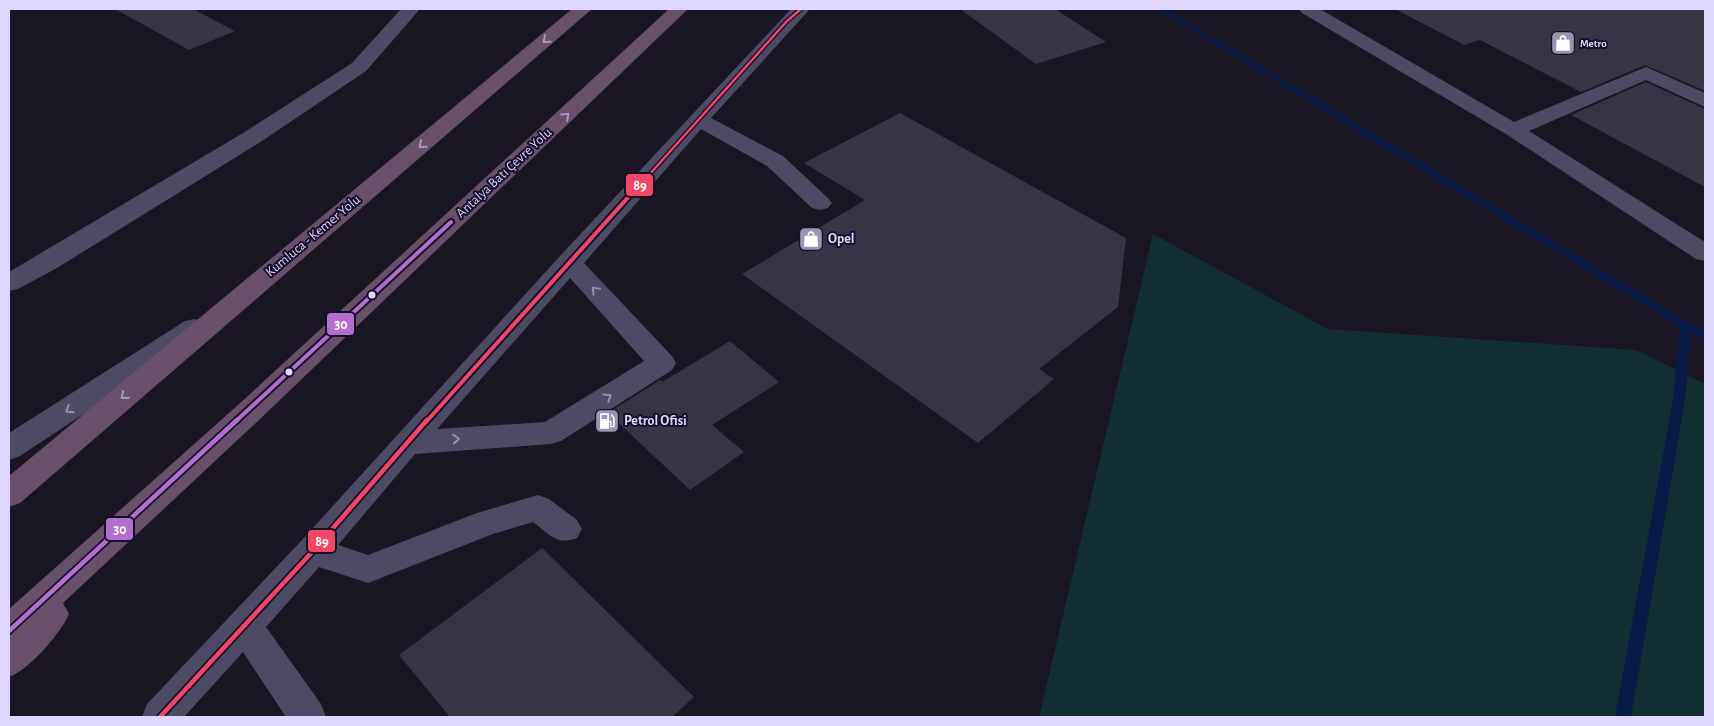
<svg xmlns="http://www.w3.org/2000/svg" width="1714" height="726" viewBox="0 0 1714 726" font-family="'Alegreya Sans',sans-serif">
<rect width="100%" height="100%" fill="#191523"/>
<path fill="#132e32" d="M1153 234 1328 329 1636 350 1705 384V717H1039Z"/>
<g fill="none" stroke-linecap="round" stroke-linejoin="round">
<path fill="#0a1a46" fill-rule="evenodd" d="M1157 9H1166L1705 332V341L1691 333 1685 400 1631 717H1615L1673 400 1680 327Z"/>
</g>
<path fill="#383345" d="M115 9H193L235 31 189 50Z
M960 9H1055L1106 42 1036 64Z
M1395 9H1705V91L1645 65 1581 92 1480 40 1464 45Z
M1646 82 1705 109V187L1571 115Z
M900 113 1126 238 1118 307 1039 369 1054 379 978 443 742 274 865 200 804 163Z
M730 341 779 382 712 425 744 452 690 490 608 413 660 380 662 382Z
M542 548 694 697 672 717H450L399 655Z"/>
<g fill="none" stroke-linecap="round" stroke-linejoin="round">
<path fill="#4d4a64" fill-rule="evenodd" d="M401 9H420L366 71 259 143 57 268 18 289 9 291V272L243 133 352 63Z
M791 9H810L711 118 783 156 828 198 832 203 828 208 820 210 812 208 767 166 701 129 584 263 672 356 676 363 672 370 561 441 551 444 415 454 338 545 368 555 477 513 538 495 549 499 577 520 582 529 577 538C557 546 549 534 533 522L493 534 368 583 319 567 266 627 321 704 326 717H286L243 652 184 717H142L147 704 301 541 560 256ZM570 278 644 361 545 422 437 429Z
M1299 9H1320L1514 122 1646 67 1705 93V107L1646 80 1529 131 1705 242V261L1696 259 1506 134 1302 13Z
M194 319 203 321 207 328 203 335 20 456 9 460V433L185 321Z"/>
<path fill="#68506a" fill-rule="evenodd" d="M572 9H592L20 503 9 507V476Z
M669 9H688L258 421 63 603 69 614C60 634 29 670 9 677V609L238 405Z"/>
<defs>
<path id="bus-1-far1" d="M235 422 451 222"/>
<path id="bus-1" d="M9 631 237 420"/>
<path id="bus-2-far2" d="M640 185 787 21 801 9"/>
<path id="bus-2-far1" d="M426 422 641 183"/>
<path id="bus-2" d="M160 717 313 551 427 420"/>
</defs>
<use href="#bus-1-far1" stroke="#160f29" stroke-width="8"/>
<use href="#bus-1" stroke="#160f29" stroke-width="8"/>
<use href="#bus-2-far2" stroke="#160f29" stroke-width="5"/>
<use href="#bus-2-far1" stroke="#160f29" stroke-width="8"/>
<use href="#bus-2" stroke="#160f29" stroke-width="8"/>
<use href="#bus-1-far1" stroke="#b36fd0" stroke-width="4"/>
<use href="#bus-1" stroke="#b36fd0" stroke-width="4.5"/>
<use href="#bus-2-far2" stroke="#f34667" stroke-width="2.5"/>
<use href="#bus-2-far1" stroke="#f34667" stroke-width="4"/>
<use href="#bus-2" stroke="#f34667" stroke-width="4.5"/>
</g>
<defs><path id="oneway-chevron" d="M-2-3.5L2.5 0L-2 3.5" fill="none" stroke-width="1.6" stroke-linecap="round" stroke-linejoin="round" transform="scale(1.25)"/></defs>
<g stroke="#a99abc">
<use href="#oneway-chevron" transform="translate(546 40) rotate(140)"/>
<use href="#oneway-chevron" transform="translate(566 116) rotate(-43)"/>
<use href="#oneway-chevron" transform="translate(422 145) rotate(140)"/>
<use href="#oneway-chevron" transform="translate(124 396) rotate(140)"/>
</g>
<g stroke="#9690b2">
<use href="#oneway-chevron" transform="translate(595 290) rotate(-133)"/>
<use href="#oneway-chevron" transform="translate(608 397) rotate(-32)"/>
<use href="#oneway-chevron" transform="translate(69 410) rotate(147)"/>
<use href="#oneway-chevron" transform="translate(456 439) rotate(-4)"/>
</g>
<defs>
<symbol id="shop-square" viewBox="-11 -11 22 22"><rect x="-9" y="-9" width="18" height="18" rx="4" fill="#9a93b2" stroke="#160f29"/><path d="M-5-2.5h2.3a2.7 3.5 0 0 1 5.4 0H5L5.5 6h-11ZM-1.5-2.5h3a1.5 2.3 0 0 0-3 0Z" fill="#fff"/></symbol>
<symbol id="fuel-square" viewBox="-11 -11 22 22"><rect x="-9" y="-9" width="18" height="18" rx="4" fill="#9a93b2" stroke="#160f29"/><path d="M-5.5-6h7V0h2V4h1.3V-2.5L3-4.5l.8-.8L6-3V5H2.5V1h-1V6h-7ZM-4.2-4.7v3.2H.2V-4.7Z" fill="#fff"/></symbol>
</defs>
<g fill-rule="evenodd">
<use href="#shop-square" x="1549" y="29" width="28" height="28"/>
<use href="#shop-square" x="797" y="225" width="28" height="28"/>
<use href="#fuel-square" x="593" y="407" width="28" height="28"/>
</g>
<g fill="#dfd7ff" stroke="#160f29" stroke-width="2">
<circle cx="372" cy="295" r="4.5"/>
<circle cx="289" cy="372" r="4.5"/>
</g>
<g text-anchor="middle" dominant-baseline="central" stroke-width="4" stroke-linejoin="round" paint-order="stroke">
<g font-size="11" font-weight="bold" fill="#dfd7ff" stroke="#160f29" text-anchor="start">
<text x="1580" y="43">Metro</text>
</g>
<g font-size="14" fill="#dfd7ff" stroke="#160f29">
<text transform="translate(504 173) rotate(-43)">Antalya Batı Çevre Yolu</text>
<text transform="translate(313 236) rotate(-40)">Kumluca - Kemer Yolu</text>
</g>
<g font-size="14" font-weight="bold" fill="#dfd7ff" stroke="#160f29" text-anchor="start">
<text x="828" y="239">Opel</text>
<text x="624" y="421">Petrol Ofisi</text>
</g>
</g>
<g stroke="#160f29" stroke-width="2">
<rect x="625" y="173" width="29" height="24" rx="5" fill="#f34667"/>
<rect x="326" y="312" width="29" height="24" rx="5" fill="#b36fd0"/>
<rect x="105" y="517" width="29" height="24" rx="5" fill="#b36fd0"/>
<rect x="307" y="529" width="29" height="24" rx="5" fill="#f34667"/>
</g>
<g font-size="14" text-anchor="middle" font-weight="bold" fill="#fff">
<text x="640" y="190">89</text>
<text x="341" y="329">30</text>
<text x="120" y="534">30</text>
<text x="322" y="546">89</text>
</g>
<rect width="1714" height="726" fill="none" stroke="#dfd7ff" stroke-width="20"/>
</svg>
